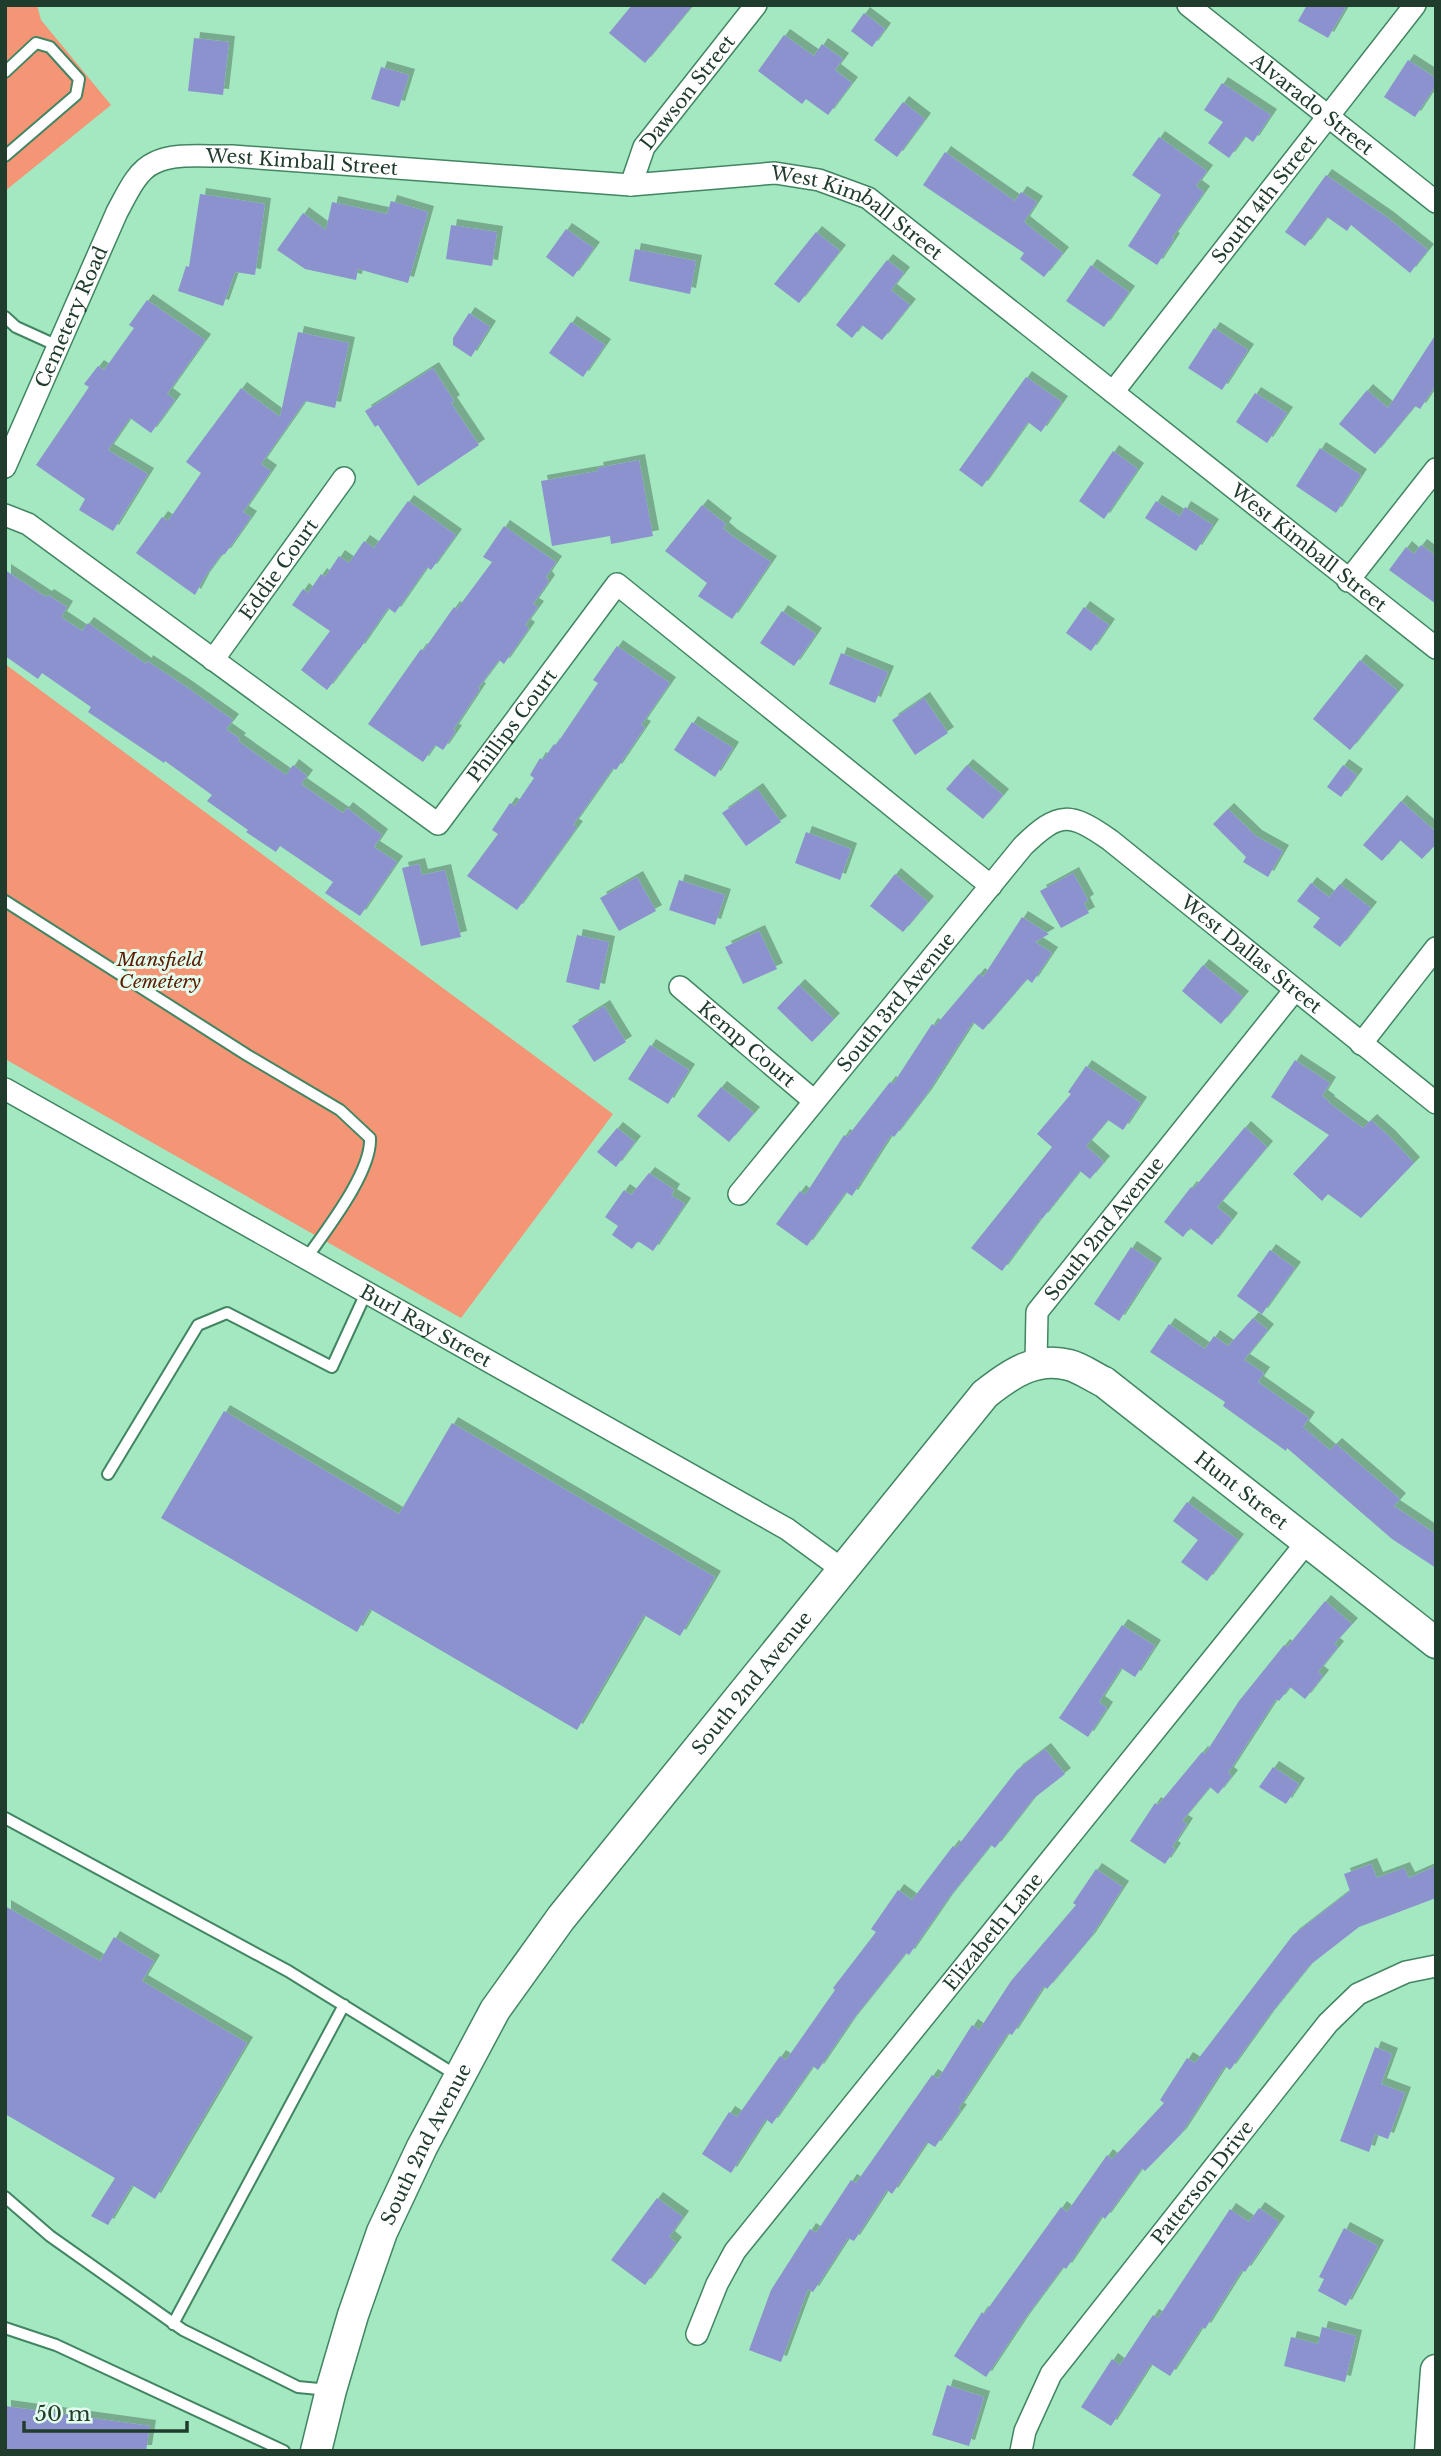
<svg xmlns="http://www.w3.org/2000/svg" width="1441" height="2456" viewBox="0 0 1441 2456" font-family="'Libre Baskerville',serif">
<defs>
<filter id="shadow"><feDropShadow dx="6" dy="-6" stdDeviation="0" flood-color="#0004"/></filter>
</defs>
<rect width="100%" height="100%" fill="#a3e8c1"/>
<path fill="#f49576" d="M5 5H37L41 20 111 105 5 191Z
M5 664 613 1114 461 1318 5 1059Z"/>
<path fill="#8c92ce" filter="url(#shadow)" d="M632 5H693L645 63 609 33Z
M1307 5H1347L1328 38 1298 21Z
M864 13 885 29 872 47 851 31Z
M784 35 814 56 822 44 843 59 835 70 852 83 828 115 806 99 802 104 758 71Z
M194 38 229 42 223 95 188 91Z
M1408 60 1436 78V85L1415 117 1384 97Z
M381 67 409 75 399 107 371 99Z
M1222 83 1271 115 1253 142 1245 136 1229 158 1208 143 1223 122 1204 110Z
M903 102 925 119 897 157 874 140Z
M1159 137 1207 171 1196 186 1204 192 1172 238 1174 239 1157 265 1128 246 1161 195 1132 175Z
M945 152 1015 201 1021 192 1037 202 1024 222 1063 253 1044 277 1020 259 1024 253 923 185Z
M1326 175 1388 218 1428 250 1410 273 1351 225 1347 231 1327 217 1305 246 1285 232Z
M200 194 265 204 255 275 235 272 223 306 178 291 186 266 189 267Z
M391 201 428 212 408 283 358 269 356 280 305 269 277 250 303 213 326 230 332 202 387 214Z
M451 225 497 232 492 266 446 259Z
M566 229 594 248 573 277 546 257Z
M816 232 840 251 799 303 774 284Z
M635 249 696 261 690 294 629 281Z
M887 260 904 273 891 290 910 305 882 340 862 325 852 338 836 325Z
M1091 265 1129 292 1104 327 1066 301Z
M147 300 205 340 167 394 175 400 151 433 130 418 108 450 148 474 113 531 79 510 85 499 36 465 89 387 84 384 98 366 104 370 134 328 129 325Z
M469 313 490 327 471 357 453 345V338Z
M571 322 605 345 583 377 549 353Z
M1214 328 1248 350 1222 390 1188 368Z
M298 332 349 343 335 408 305 401 261 464 271 471 243 512 251 517 225 554 221 555 204 578 195 595 136 553 162 517 168 521 201 473 186 462 241 388 280 417Z
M1436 334V385L1420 409 1415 406 1375 454 1339 424 1367 390 1388 408Z
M433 368 454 401 451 403 479 445 418 486 378 425 375 427 365 411Z
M1026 377 1062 402 1041 432 1028 422 982 487 959 470Z
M1255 393 1287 413 1267 443 1236 422Z
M1320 448 1361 475 1336 513 1296 486Z
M1113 451 1138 469 1104 519 1079 501Z
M639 460 653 536 611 544 610 536 552 546 541 481 598 471 597 468Z
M408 501 456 535 431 570 427 567 395 613 388 608 359 650 358 649 327 690 301 670 330 631 292 605 303 589 308 593 321 574 325 577 339 556 349 563 364 541 374 548Z
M1156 501 1180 516 1185 507 1213 525 1196 551 1145 518Z
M702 505 726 524 723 528 731 535 771 562 732 619 698 596 707 583 665 551Z
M504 526 556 562 546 577 549 581 533 604 538 607 525 625 529 628 504 664 499 660 478 688 480 689 453 730 456 731 443 750 435 745 423 762 368 724 421 649 423 651 454 607 457 609 492 562 483 557Z
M1421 545 1436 556V604L1389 570 1406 547 1414 554Z
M5 570 46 597 48 595 67 607 61 617 82 631 88 623 146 664 147 661 185 686 233 720 226 729 240 739 238 741 286 775 293 765 307 776 301 784 343 813 347 808 382 835 374 847 397 862 360 916 325 893 333 882 280 846 276 852 246 832 248 830 207 801 212 795 165 761 164 763 88 712 91 707 42 673 38 679 5 656Z
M1084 607 1109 625 1091 651 1066 633Z
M782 611 816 634 794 666 760 643Z
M617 646 670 683 641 725 645 727 616 770 613 768 573 825 577 827 517 910 467 876 498 834 492 830 510 803 515 806 534 778 530 775 540 758 543 760 554 744 556 745 598 683 593 680Z
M841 653 888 672 875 703 829 684Z
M1360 660 1398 691 1350 750 1313 719Z
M924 698 948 733 915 755 892 720Z
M692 722 733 748 715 777 674 750Z
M967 765 1003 795 983 819 946 789Z
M1343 765 1357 775 1341 797 1327 787Z
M757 789 781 822 746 846 722 813Z
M1401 801 1436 832V844L1422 859 1400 840 1382 861 1363 845Z
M1228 809 1256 836 1283 851 1268 877 1243 862 1246 857 1213 824Z
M806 832 851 849 840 880 795 863Z
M419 864 422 875 445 870 461 937 421 946 402 868Z
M1073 873 1088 900 1084 903 1089 913 1061 928 1040 891Z
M895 874 928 902 903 932 870 906Z
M637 877 656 911 619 931 600 898Z
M679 880 725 895 715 925 669 910Z
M1311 883 1329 897 1340 884 1371 908 1340 947 1313 927 1320 918 1297 901Z
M1022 917 1049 934 1035 942 1052 953 1032 983 1027 979 983 1030 973 1022 926 1095 894 1137 891 1135 852 1196 846 1192 807 1246 776 1224 800 1191 805 1195 844 1135 847 1137 890 1082 893 1084 932 1024 935 1026 979 974 983 977Z
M759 931 777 969 743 984 725 947Z
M577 935 609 942 599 990 566 982Z
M1203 965 1243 997 1221 1024 1182 991Z
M799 985 834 1019 812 1042 777 1008Z
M604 1006 626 1042 594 1062 572 1026Z
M650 1045 689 1070 668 1104 628 1079Z
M1295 1060 1330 1083 1322 1096 1329 1101 1328 1102 1363 1128 1371 1120 1389 1136 1414 1163 1361 1218 1328 1194 1322 1201 1293 1174 1329 1135 1271 1097Z
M1086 1066 1141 1103 1123 1130 1108 1120 1086 1146 1104 1162 1090 1179 1080 1171 1042 1219 1041 1218 1002 1271 971 1248 1052 1147 1037 1134 1071 1094 1068 1092Z
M721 1087 754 1113 729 1142 697 1116Z
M1245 1127 1267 1147 1217 1207 1232 1219 1212 1245 1190 1228 1183 1237 1164 1222 1191 1187 1193 1189Z
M617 1128 635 1142 616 1167 597 1152Z
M649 1173 674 1190 671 1195 685 1204 653 1251 638 1241 632 1249 612 1235 618 1226 605 1217 624 1190 631 1195Z
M1131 1247 1156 1264 1119 1321 1094 1304Z
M1270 1250 1295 1268 1262 1314 1237 1296Z
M1253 1318 1268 1330 1244 1360 1264 1373 1258 1382 1309 1418 1303 1427 1330 1450 1336 1444 1400 1499 1394 1506 1436 1534V1568L1392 1539 1287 1448 1286 1451 1223 1406 1225 1402 1150 1352 1169 1324 1205 1349 1214 1336 1228 1346Z
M224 1411 399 1514 452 1423 715 1577 680 1636 644 1615 577 1730 370 1609 357 1632 161 1518Z
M1187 1502 1238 1540 1207 1581 1181 1562 1198 1540 1173 1521Z
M1325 1601 1352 1624 1334 1644 1338 1647 1318 1672 1323 1676 1305 1699 1290 1687 1279 1701 1276 1699 1228 1773 1232 1776 1218 1794 1210 1787 1182 1821 1187 1824 1172 1847 1175 1849 1165 1864 1130 1841 1155 1803 1158 1805 1202 1752 1205 1754 1239 1701 1284 1645 1287 1647Z
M1122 1625 1155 1646 1135 1677 1121 1668 1099 1702 1107 1708 1088 1737 1059 1718Z
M1045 1749 1065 1774 1033 1799 995 1848 991 1845 947 1900 909 1955 906 1953 850 2023 818 2070 813 2066 772 2124 766 2119 731 2173 702 2154 729 2112 737 2117 780 2056 786 2060 835 1990 833 1988 876 1932 871 1929 898 1890 912 1900 953 1846 956 1848 1017 1770Z
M1273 1767 1299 1784 1286 1804 1259 1787Z
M1371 1864 1377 1878 1404 1868 1409 1878 1436 1866V1898L1359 1927 1310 1965 1268 2017 1230 2070 1225 2066 1181 2134 1145 2171 1142 2168 1105 2219 1102 2216 1066 2269 1063 2267 1023 2321 986 2377 954 2356 982 2312 984 2314 1061 2207 1067 2212 1107 2155 1112 2159 1164 2103 1160 2100 1187 2058 1195 2063 1293 1935 1350 1891 1344 1874Z
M1096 1869 1123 1887 1090 1938 1047 1989 1044 1986 1012 2035 1008 2033 958 2109 961 2110 935 2147 927 2142 892 2194 887 2190 854 2241 848 2238 813 2292 808 2289 781 2362 749 2350 771 2290 810 2229 816 2233 851 2180 856 2183 932 2075 938 2079 972 2025 979 2030 1011 1981 1076 1905 1073 1903Z
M5 1906 100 1961 114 1937 154 1961 142 1981 247 2043 155 2199 132 2185 108 2225 91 2216 115 2178 5 2114Z
M1375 2047 1392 2054 1381 2084 1405 2093 1388 2139 1375 2134 1369 2152 1340 2141Z
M657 2198 683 2217 669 2237 676 2243 645 2285 611 2260Z
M1259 2208 1279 2222 1245 2272 1242 2270 1205 2329 1202 2327 1170 2376 1151 2364 1111 2426 1081 2407 1112 2359 1120 2365 1153 2315 1158 2318 1230 2209 1249 2222Z
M1344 2228 1378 2246 1346 2306 1318 2291 1324 2279 1319 2277Z
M1322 2327 1356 2336 1345 2382 1284 2366 1291 2337 1318 2344Z
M947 2385 984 2397 969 2446 932 2435Z
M5 2406 150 2426 146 2451H5Z"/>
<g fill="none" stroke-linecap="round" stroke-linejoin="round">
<defs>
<path id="lane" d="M5 72 36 43 50 47 79 79 76 95 5 156
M5 317 16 327 58 346
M5 901 247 1055 340 1110 370 1138C372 1172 326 1230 306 1259
M108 1474 198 1325 227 1313 332 1367 366 1293
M5 1818 288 1971 456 2075
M5 2197 50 2236 183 2330 298 2387 329 2390
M173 2324 344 2005
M5 2328 56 2345 284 2451"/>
<g id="street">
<path id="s1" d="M1188 5 1436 202"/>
<path id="s2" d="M631 185 644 147 756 5"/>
<path id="s3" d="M1113 392 1415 5"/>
<path id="s4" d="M5 467 117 212C126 196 136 171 154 163 175 152 208 157 232 156L631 185 775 173 819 180 868 198 1436 648"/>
<path id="s5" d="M5 515 28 524 438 824 617 584 991 886"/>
<path d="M1348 581 1436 469"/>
<path id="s6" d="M213 660 344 478"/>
<path id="s7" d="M680 987 813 1100"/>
<path d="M1361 1044 1436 948"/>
<path id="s8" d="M5 1089 787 1529 843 1570"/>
<path id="s9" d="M739 1194 1023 846C1059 811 1070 812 1110 840L1436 1103"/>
<path id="s10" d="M1036 1363 1037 1312 1294 991"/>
<path id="s11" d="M697 2334 717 2284 735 2251 1307 1542"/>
<path id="s12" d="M1021 2451 1025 2431 1051 2374 1328 2023 1358 1994 1406 1972 1436 1966"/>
</g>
<g id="secondary">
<path id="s13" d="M316 2451 331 2390 353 2315 382 2232 422 2147 495 2010 561 1918 985 1394C1010 1374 1036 1356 1069 1365 1081 1368 1093 1377 1104 1382L1436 1643"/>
<path d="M1430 2451 1436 2370"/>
</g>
</defs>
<use href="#lane" stroke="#428562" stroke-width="14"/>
<use href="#street" stroke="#428562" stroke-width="24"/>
<use href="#secondary" stroke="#428562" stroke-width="33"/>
<use href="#lane" stroke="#fff" stroke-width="10"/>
<use href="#street" stroke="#fff" stroke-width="21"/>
<use href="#secondary" stroke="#fff" stroke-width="30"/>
</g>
<g text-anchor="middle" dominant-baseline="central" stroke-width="6" stroke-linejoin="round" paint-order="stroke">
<g font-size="19" fill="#203c2d" stroke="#e4ffee">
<text stroke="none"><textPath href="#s2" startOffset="110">Dawson Street</textPath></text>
<text stroke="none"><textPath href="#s1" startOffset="159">Alvarado Street</textPath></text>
<text stroke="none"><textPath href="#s4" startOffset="490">West Kimball Street</textPath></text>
<text stroke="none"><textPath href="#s3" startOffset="245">South 4th Street</textPath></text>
<text stroke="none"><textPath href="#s4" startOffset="1057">West Kimball Street</textPath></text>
<text stroke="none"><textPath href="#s4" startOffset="164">Cemetery Road</textPath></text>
<text stroke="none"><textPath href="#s4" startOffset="1624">West Kimball Street</textPath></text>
<text stroke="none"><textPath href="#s6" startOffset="112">Eddie Court</textPath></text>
<text stroke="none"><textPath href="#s5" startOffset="656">Phillips Court</textPath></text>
<text stroke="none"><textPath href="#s9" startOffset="732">West Dallas Street</textPath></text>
<text stroke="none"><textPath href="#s9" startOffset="248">South 3rd Avenue</textPath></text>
<text stroke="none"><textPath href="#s7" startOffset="88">Kemp Court</textPath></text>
<text stroke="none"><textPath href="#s10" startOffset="158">South 2nd Avenue</textPath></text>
<text stroke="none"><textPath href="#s8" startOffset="483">Burl Ray Street</textPath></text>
<text stroke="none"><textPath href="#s13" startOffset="1572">Hunt Street</textPath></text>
<text stroke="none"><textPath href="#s13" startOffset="894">South 2nd Avenue</textPath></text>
<text stroke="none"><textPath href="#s11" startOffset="502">Elizabeth Lane</textPath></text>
<text stroke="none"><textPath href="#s13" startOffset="327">South 2nd Avenue</textPath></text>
<text stroke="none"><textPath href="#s12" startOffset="327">Patterson Drive</textPath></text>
</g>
<g font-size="19" font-style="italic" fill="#5d1d05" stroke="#e4ffee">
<text x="160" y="959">Mansfield<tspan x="160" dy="22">Cemetery</tspan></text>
</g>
</g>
<rect width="1441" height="2456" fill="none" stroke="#203c2d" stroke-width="14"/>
<path d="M24 2421v10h163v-10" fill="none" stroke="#203c2d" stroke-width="3.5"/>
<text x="35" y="2421" font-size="21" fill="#203c2d" stroke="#e4ffee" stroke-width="5" paint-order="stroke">50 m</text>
</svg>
